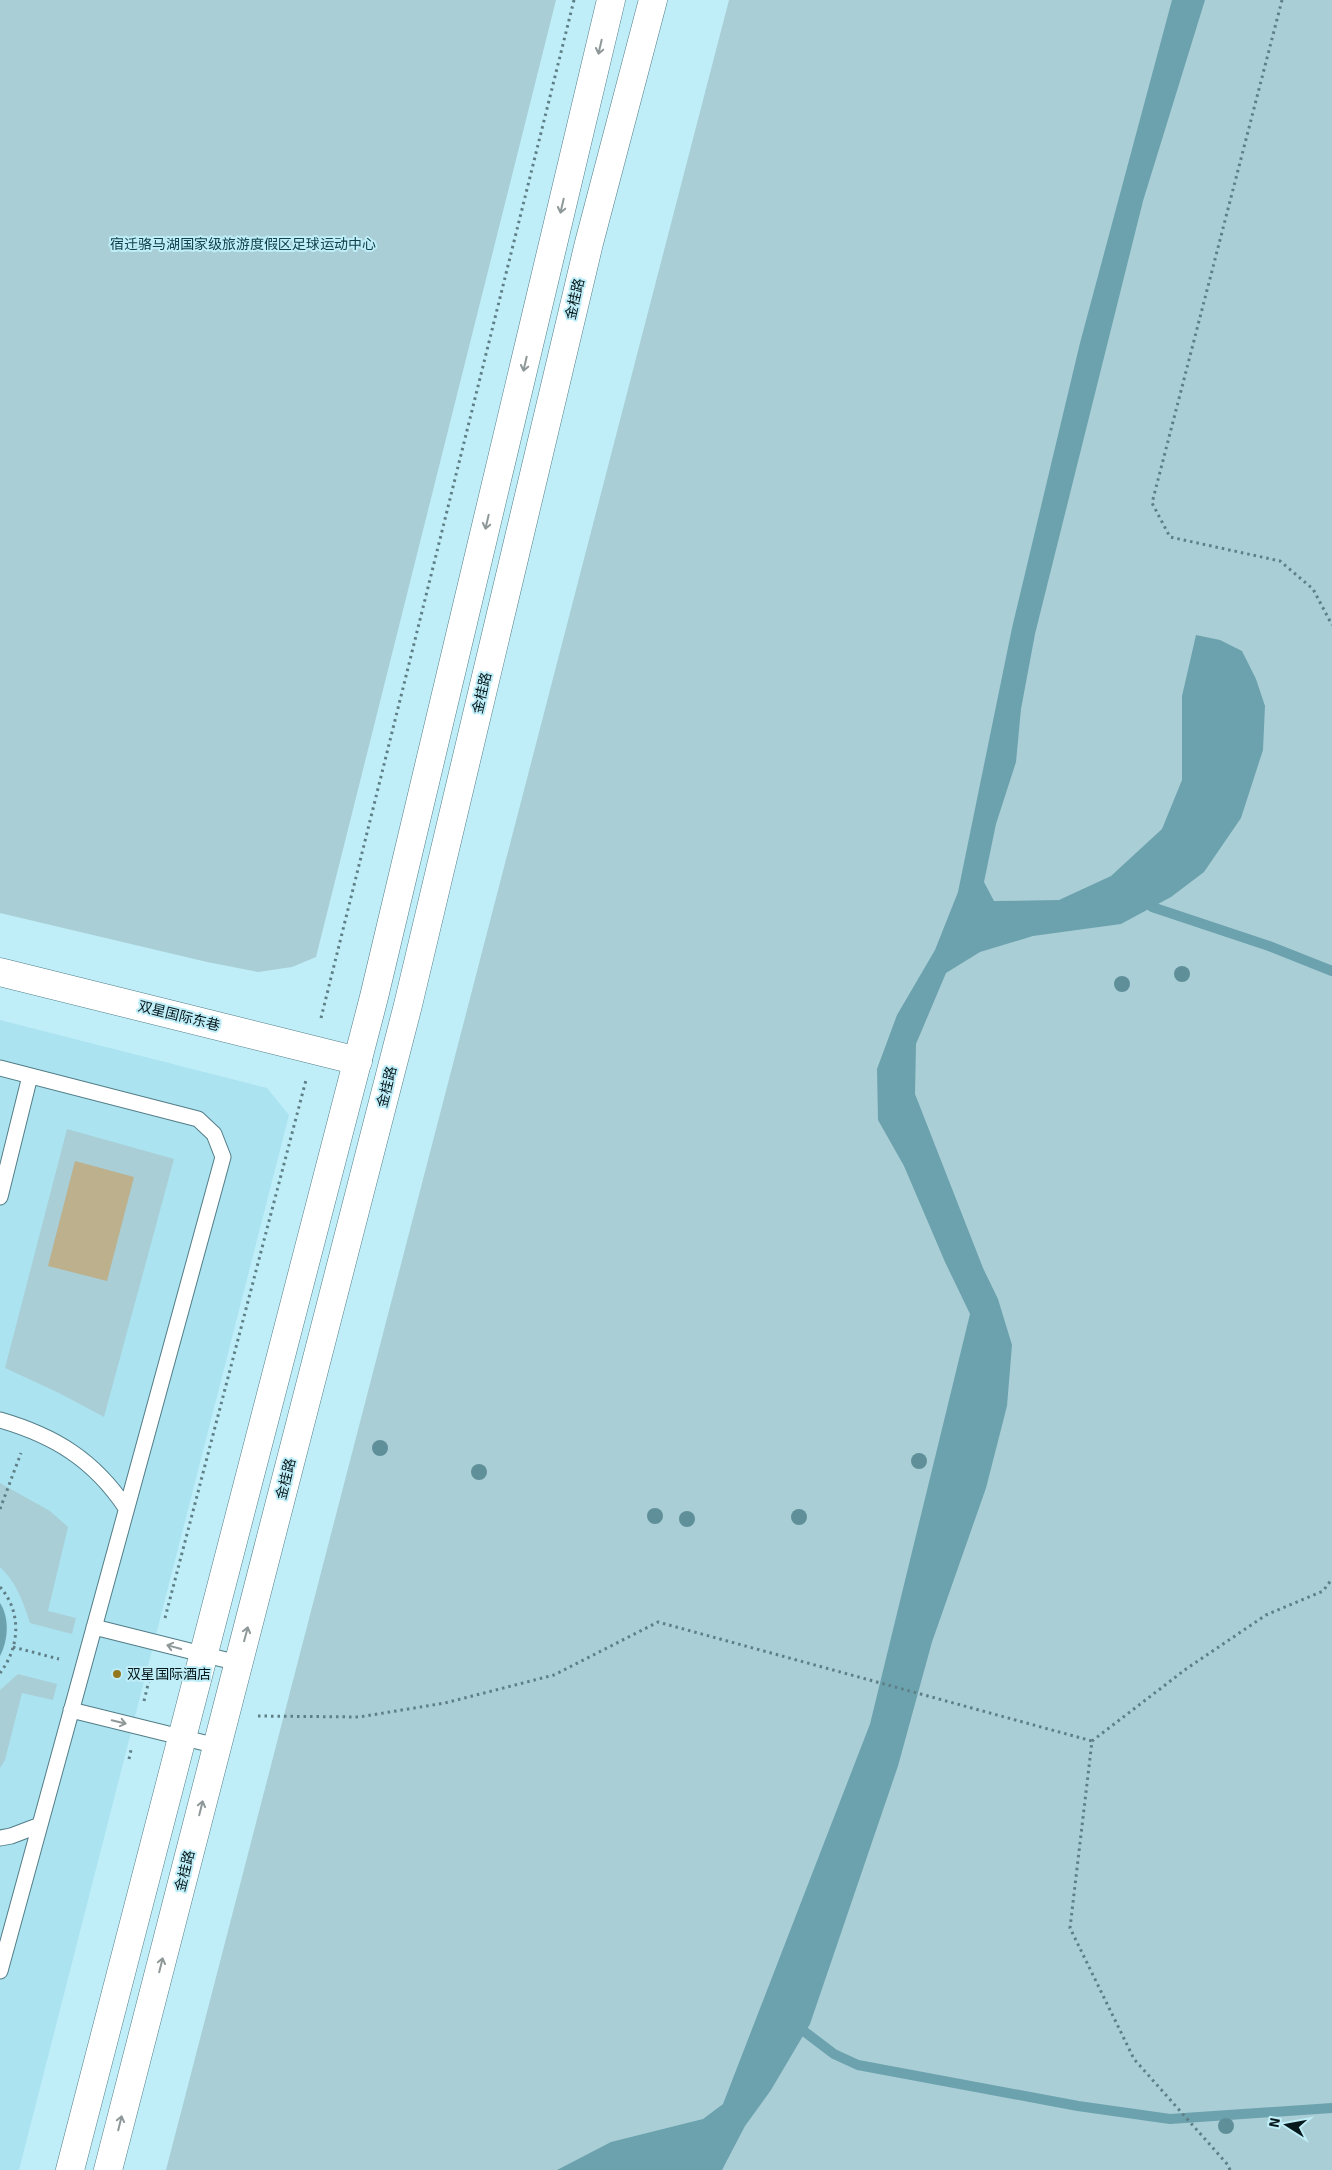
<svg xmlns="http://www.w3.org/2000/svg" width="1332" height="2170" viewBox="0 0 1332 2170" font-family="Signika,'Noto Sans SC',sans-serif">
<rect width="100%" height="100%" fill="#bfeef8"/>
<path fill="#abe3f0" d="M0 1020 267 1088 289 1115 19 2170H0Z"/>
<path fill="#a9ced6" d="M0 0H556L316 957 292 967 258 972 207 962 0 913Z
M729 0H1332V2170H166Z
M67 1129 174 1159 104 1417 59 1393 5 1368Z
M0 1483 50 1511 68 1527 48 1611 76 1618 72 1634 30 1623C23 1602 17 1583 0 1567Z
M18 1674 57 1684 53 1700 22 1693 5 1760 0 1768V1690Z"/>
<path fill="#6ca2ae" d="M1172 0H1205L1143 201 1035 634 1021 709 1016 762 996 824 984 882 994 901 1059 900 1111 876 1162 829 1182 780V696L1196 635 1220 640 1242 651 1256 679 1265 706 1263 750 1241 818 1204 872 1171 897 1121 924 1033 936 980 952 946 973 916 1044 915 1094 983 1268 998 1299 1012 1345 1007 1406 986 1488 932 1642 898 1766 810 2024 771 2090 745 2126 722 2170H557L611 2142 703 2119 723 2104 870 1724 970 1314 945 1262 904 1166 878 1120 877 1069 897 1015 935 950 958 892 1012 628 1080 343Z
M0 1603C10 1618 8 1641 0 1656Z"/>
<g fill="none" stroke-linecap="round" stroke-linejoin="round">
<path stroke="#6ca2ae" stroke-width="10" d="M1152 907 1269 946 1332 971
M805 2032 834 2054 858 2065 1078 2106 1170 2119 1332 2108"/>
</g>
<path fill="#bdb08d" d="M75 1161 134 1177 107 1281 48 1266Z"/>
<g fill="none" stroke-linecap="round" stroke-linejoin="round">
<defs>
<path id="service" d="M0 1068 198 1119 214 1134 223 1157 0 1971
M0 1197 30 1076
M0 1420C55 1436 94 1460 126 1508
M94 1627 238 1663
M71 1710 217 1746
M0 1838 11 1836 40 1825"/>
<path id="minor" d="M0 972 358 1061"/>
<path id="tertiary" d="M70 2170 374 997 611 0
M108 2170 408 1005 589 243 653 0"/>
</defs>
<use href="#service" stroke="#527d87" stroke-width="17"/>
<use href="#minor" stroke="#527d87" stroke-width="29"/>
<use href="#tertiary" stroke="#527d87" stroke-width="29"/>
<path stroke="#5f7f86" stroke-width="3" stroke-dasharray="2.5 4" stroke-linecap="butt" d="M1282 0 1152 503 1170 537 1280 561 1313 589 1332 625
M321 1018 574 0
M0 1509 21 1453
M0 1587C22 1612 20 1647 0 1673
M165 1618 306 1080
M13 1647 59 1659
M144 1701 152 1668
M258 1716 359 1717 445 1703 554 1675 658 1622 1092 1741
M129 1759 131 1750
M1230 2170 1228 2165 1134 2059 1070 1928 1092 1741 1186 1669 1266 1615 1323 1591 1332 1579"/>
<use href="#service" stroke="#fff" stroke-width="15"/>
<use href="#minor" stroke="#fff" stroke-width="28"/>
<use href="#tertiary" stroke="#fff" stroke-width="28"/>
</g>
<g fill="#5f8f99">
<circle cx="1182" cy="974" r="8"/>
<circle cx="1122" cy="984" r="8"/>
<circle cx="380" cy="1448" r="8"/>
<circle cx="919" cy="1461" r="8"/>
<circle cx="479" cy="1472" r="8"/>
<circle cx="655" cy="1516" r="8"/>
<circle cx="799" cy="1517" r="8"/>
<circle cx="687" cy="1519" r="8"/>
<circle cx="1226" cy="2126" r="8"/>
</g>
<defs><path id="oneway-shaft" d="M-6 0H5M1.5-3L5.5 0L1.5 3" fill="none" stroke-width="1.6" stroke-linecap="round" stroke-linejoin="round" transform="scale(1.25)"/></defs>
<g stroke="#8f9899">
<use href="#oneway-shaft" transform="translate(600 47) rotate(103)"/>
<use href="#oneway-shaft" transform="translate(562 206) rotate(103)"/>
<use href="#oneway-shaft" transform="translate(525 364) rotate(103)"/>
<use href="#oneway-shaft" transform="translate(487 522) rotate(103)"/>
<use href="#oneway-shaft" transform="translate(246 1634) rotate(-75)"/>
<use href="#oneway-shaft" transform="translate(174 1647) rotate(-165)"/>
<use href="#oneway-shaft" transform="translate(119 1722) rotate(14)"/>
<use href="#oneway-shaft" transform="translate(201 1808) rotate(-76)"/>
<use href="#oneway-shaft" transform="translate(161 1965) rotate(-76)"/>
<use href="#oneway-shaft" transform="translate(120 2123) rotate(-76)"/>
</g>
<circle fill="#94781f" stroke="#bfeef8" stroke-width="2" cx="117" cy="1674" r="5"/>
<g text-anchor="middle" dominant-baseline="central" stroke-width="4" stroke-linejoin="round" paint-order="stroke">
<g font-size="14" fill="#10424b" stroke="#bfeef8">
<text x="243" y="244">宿迁骆马湖国家级旅游度假区足球运动中心</text>
</g>
<g font-size="14" fill="#07191c" stroke="#bfeef8">
<text transform="translate(575 299) rotate(-77)">金桂路</text>
<text transform="translate(482 693) rotate(-77)">金桂路</text>
<text transform="translate(179 1016) rotate(14)">双星国际东巷</text>
<text transform="translate(387 1087) rotate(-76)">金桂路</text>
<text transform="translate(286 1479) rotate(-76)">金桂路</text>
<text transform="translate(185 1871) rotate(-76)">金桂路</text>
</g>
<g font-size="14" fill="#07191c" stroke="#bfeef8" text-anchor="start">
<text x="127" y="1674">双星国际酒店</text>
</g>
</g>
<g transform="translate(1287 2125) rotate(281)" stroke="#bfeef8" stroke-width="4" paint-order="stroke">
<path d="M0-4L9 19L0 12L-9 19Z" fill="#07191c"/>
<text y="-8" font-size="14" font-weight="bold" text-anchor="middle" fill="#07191c">N</text>
</g>
</svg>
